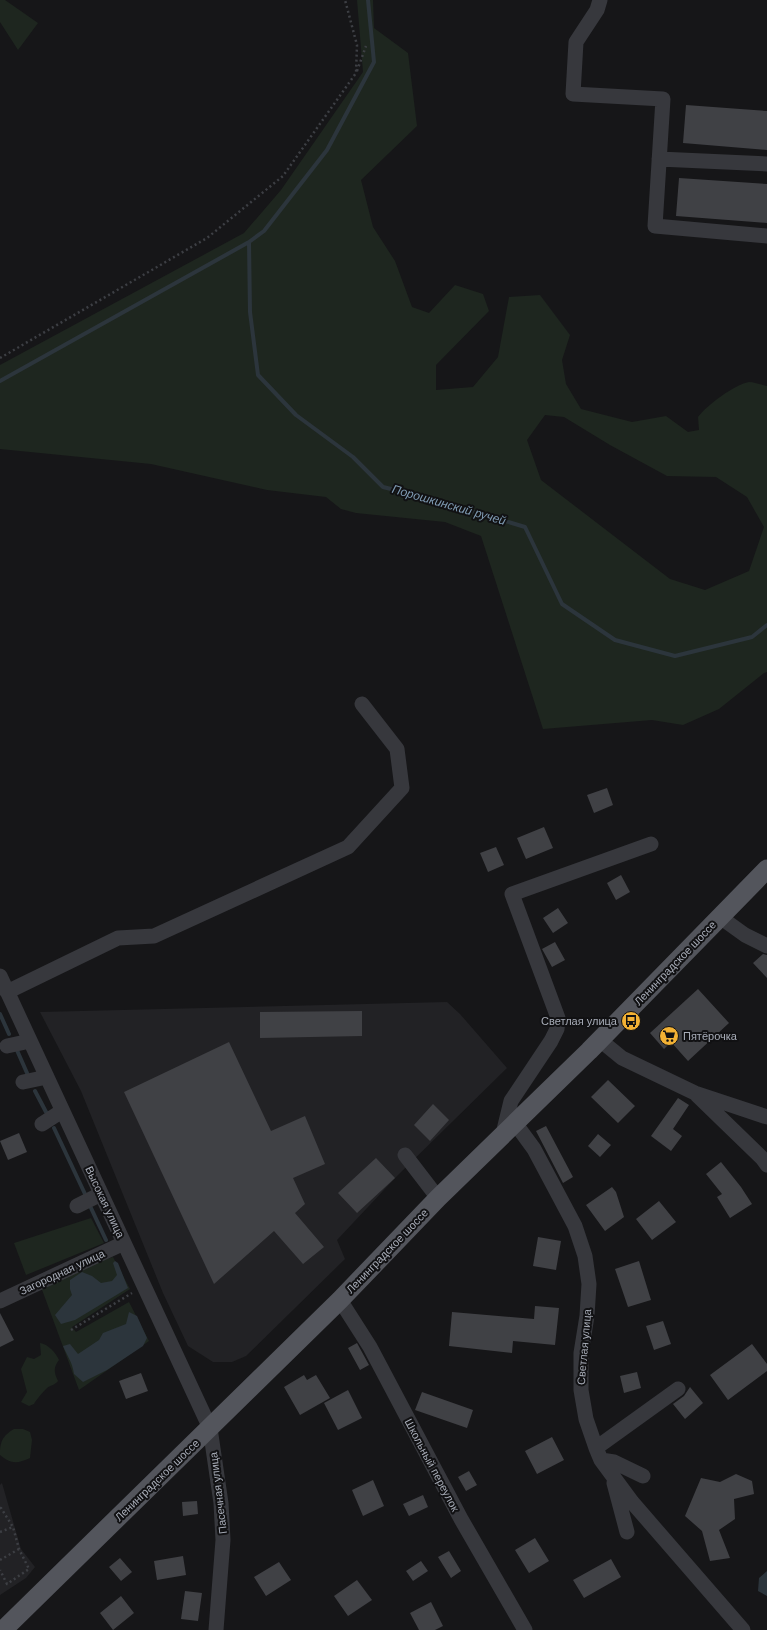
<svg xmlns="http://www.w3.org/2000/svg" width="767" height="1630" viewBox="0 0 767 1630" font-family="Arial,sans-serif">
<rect width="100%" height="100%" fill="#161618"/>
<path fill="#222225" d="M447 1002 460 1014 507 1068 398 1175 337 1240 345 1259 246 1356 232 1362H213L188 1346 163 1293 81 1091 40 1012Z
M2 1483 21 1549 35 1567 26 1578 0 1595V1485Z"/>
<path fill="#1e261f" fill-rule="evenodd" d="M0 0H5L38 23 18 50 0 22Z
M357 0H373L374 28 408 53 417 126 361 180 373 227 395 261 412 307 429 313 455 285 483 294 489 311 436 365V390L473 387 498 357 509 297 540 295 570 335 562 360 566 384 581 409 632 422 666 416 688 432 699 430 698 417C707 405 734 385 749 382 754 382 762 385 767 386V672L764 673 719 709 683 725 652 720 543 729 481 536 445 522 356 513 341 509 326 497 267 490 151 464 0 449V365L244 233 281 190 363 72ZM545 415 564 417 610 445 667 476 716 477 747 497 764 527 749 571 705 590 670 579 541 480 527 440Z
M91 1218 104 1243 26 1275 14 1243Z
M113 1257 130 1289 72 1327 76 1332 129 1302 149 1341 79 1390 41 1287 77 1269Z
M40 1343C48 1344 56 1353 59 1360 53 1368 54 1372 58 1381 55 1385 51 1385 47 1388 44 1391 35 1401 34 1404L29 1406 21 1402 27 1392 21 1369 27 1357 34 1359 41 1355Z
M14 1429H23L30 1432 32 1440 30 1458C17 1464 11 1464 0 1455 0 1442 2 1436 14 1429Z"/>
<path fill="#2c353c" d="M115 1261 118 1263 128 1288 75 1320 61 1324 55 1315 72 1295 70 1289V1280L82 1272 92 1276 101 1283 112 1281 117 1275 113 1263Z
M129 1312 137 1316 147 1338 143 1346 107 1370 83 1382 74 1374C72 1361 68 1358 63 1346L70 1344 78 1354 99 1340 103 1333 126 1324Z
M767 1571V1596L758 1591 759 1578Z"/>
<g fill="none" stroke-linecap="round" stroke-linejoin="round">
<path stroke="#2c353c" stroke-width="4" d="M249 242 250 312 258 375 296 415 353 457 383 487 431 499 525 527 562 604 615 640 675 656 752 637 767 625
M0 381 249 242 264 231 327 150 374 62 368 0
M0 1014 9 1034
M16 1048 27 1073
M35 1091 46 1112
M54 1128 85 1194
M91 1208 106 1240"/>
</g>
<path fill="#404145" d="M686 105 767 111V150L683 143Z
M679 178 767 184V223L676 216Z
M607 788 613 805 594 813 587 795Z
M544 827 553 848 526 859 517 838Z
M496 847 504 865 488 872 480 853Z
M621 875 630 892 616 900 607 883Z
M558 908 568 923 553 933 543 918Z
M555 942 565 960 552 967 542 949Z
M763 954 767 955V978L753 963Z
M698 989 729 1023 688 1061 671 1042 664 1049 650 1033Z
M362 1011V1036L260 1038V1012Z
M229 1042 271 1131 305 1116 325 1164 293 1178 305 1204 295 1213 324 1247 303 1264 274 1231 214 1284 124 1092Z
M608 1080 635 1106 618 1123 591 1097Z
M678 1098 689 1105 673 1129 682 1136 671 1151 651 1136Z
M433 1104 449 1120 430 1141 414 1125Z
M546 1126 573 1177 563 1183 536 1131Z
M19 1133 27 1152 8 1160 0 1141Z
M598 1134 611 1145 600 1157 588 1146Z
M376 1158 395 1178 357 1213 338 1193Z
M721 1162 741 1187 752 1204 730 1218 717 1197 722 1194 706 1174Z
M612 1187 616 1192 624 1217 605 1231 586 1205Z
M659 1201 676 1222 652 1240 636 1219Z
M538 1237 561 1241 556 1270 533 1266Z
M639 1261 651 1300 628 1307 615 1269Z
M535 1306 559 1308 555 1345 513 1341 512 1353 449 1346 452 1312 534 1319Z
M0 1313 14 1340 0 1347Z
M663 1321 671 1344 654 1350 646 1326Z
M357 1343 369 1365 360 1370 348 1348Z
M752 1344 767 1364V1371L728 1400 710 1375Z
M637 1372 641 1388 624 1393 620 1376Z
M141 1373 148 1391 126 1399 119 1381Z
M304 1375 307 1380 316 1375 330 1398 300 1415 284 1387Z
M690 1387 703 1403 685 1419 673 1404 684 1396Z
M348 1390 362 1418 338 1430 324 1403Z
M422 1392 473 1410 467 1428 415 1410Z
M552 1437 564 1460 537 1474 525 1451Z
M469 1471 477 1485 466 1491 458 1477Z
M736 1474 752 1481 754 1494 734 1499 735 1519 719 1530 730 1558 710 1561 702 1531 685 1516 701 1478 720 1482Z
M373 1480 384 1506 363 1516 352 1490Z
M423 1495 428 1507 409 1516 403 1504Z
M197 1501 198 1514 183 1516 182 1502Z
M535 1538 549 1561 529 1573 515 1550Z
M449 1551 461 1571 451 1578 438 1557Z
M183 1556 186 1575 157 1580 154 1561Z
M120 1558 132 1572 121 1581 109 1567Z
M611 1559 621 1577 584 1598 573 1580Z
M421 1561 428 1571 413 1581 406 1571Z
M279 1562 291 1580 266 1596 254 1577Z
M357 1580 372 1600 348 1616 334 1596Z
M185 1591 202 1593 198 1621 181 1619Z
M121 1596 134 1613 113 1630 100 1613Z
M431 1602 443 1626 435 1630H419L410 1613Z"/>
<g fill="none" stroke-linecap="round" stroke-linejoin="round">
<path stroke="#3d3f44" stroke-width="2.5" stroke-dasharray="2 3" stroke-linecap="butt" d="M357 71 366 46
M0 358 207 238 283 176 356 73 357 45 345 0
M71 1330 132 1293
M0 1508H1L13 1527 19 1549 29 1569 7 1584 0 1570
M0 1532 13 1527
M0 1560 19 1549"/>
<path stroke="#37383d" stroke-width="15" d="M600 0 597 10 576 42 573 94 663 99 655 226 767 236
M659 159 767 164
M720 917 745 935 767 946
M0 976 210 1428 221 1503 223 1540 216 1630
M7 992 118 938 154 936 348 847 402 788 397 749 362 704
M600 1040 622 1058 695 1093 767 1117
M7 1046 30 1041
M23 1082 47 1077
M697 1095 762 1158 767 1165
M515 1123 534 1149 575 1226 585 1256 589 1284 587 1316 581 1353V1390L586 1419 596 1448 601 1460 632 1502 743 1630
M42 1124 62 1111
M503 1134 511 1101 551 1041 557 1029 558 1018 512 894 651 844
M405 1155 438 1198
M77 1206 101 1194
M340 1300 370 1347 461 1519 525 1630
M0 1301 124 1243
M596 1448 678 1389
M601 1460 614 1462 643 1476
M614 1483 627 1532"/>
<path stroke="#53555c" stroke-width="19" d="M3 1630 340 1300 438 1198 589 1051 767 869"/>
</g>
<defs>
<symbol id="bus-disc" viewBox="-11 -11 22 22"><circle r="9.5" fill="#f2b134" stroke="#111113"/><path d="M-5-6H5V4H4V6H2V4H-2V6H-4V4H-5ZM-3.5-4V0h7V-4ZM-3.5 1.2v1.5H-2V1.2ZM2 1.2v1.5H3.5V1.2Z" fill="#111"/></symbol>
<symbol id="supermarket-disc" viewBox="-11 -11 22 22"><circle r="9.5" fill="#f2b134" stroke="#111113"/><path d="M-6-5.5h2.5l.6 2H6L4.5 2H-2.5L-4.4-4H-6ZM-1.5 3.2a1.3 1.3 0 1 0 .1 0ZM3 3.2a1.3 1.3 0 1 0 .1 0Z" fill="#111"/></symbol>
</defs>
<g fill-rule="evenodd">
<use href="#bus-disc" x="620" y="1010" width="22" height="22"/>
<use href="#supermarket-disc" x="658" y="1025" width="22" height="22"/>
</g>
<g text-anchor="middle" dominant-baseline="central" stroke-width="4" stroke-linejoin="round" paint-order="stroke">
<g font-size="11" fill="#a8adb8" stroke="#111113">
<text transform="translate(675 963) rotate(-46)">Ленинградское шоссе</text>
<text transform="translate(105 1202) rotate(65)">Высокая улица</text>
<text transform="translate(387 1251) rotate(-46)">Ленинградское шоссе</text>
<text transform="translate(62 1272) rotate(-25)">Загородная улица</text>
<text transform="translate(584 1347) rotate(-85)">Светлая улица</text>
<text transform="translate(432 1465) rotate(62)">Школьный переулок</text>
<text transform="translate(157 1480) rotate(-44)">Ленинградское шоссе</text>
<text transform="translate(218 1493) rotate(-97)">Пасечная улица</text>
</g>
<g font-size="11" fill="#a8adb8" stroke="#111113" text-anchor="end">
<text x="617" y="1021">Светлая улица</text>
<text x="683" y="1036" text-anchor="start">Пятёрочка</text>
</g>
<g font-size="12" font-style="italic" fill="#7f9bb3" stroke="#111113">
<text transform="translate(449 505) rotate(16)">Порошкинский ручей</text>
</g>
</g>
</svg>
